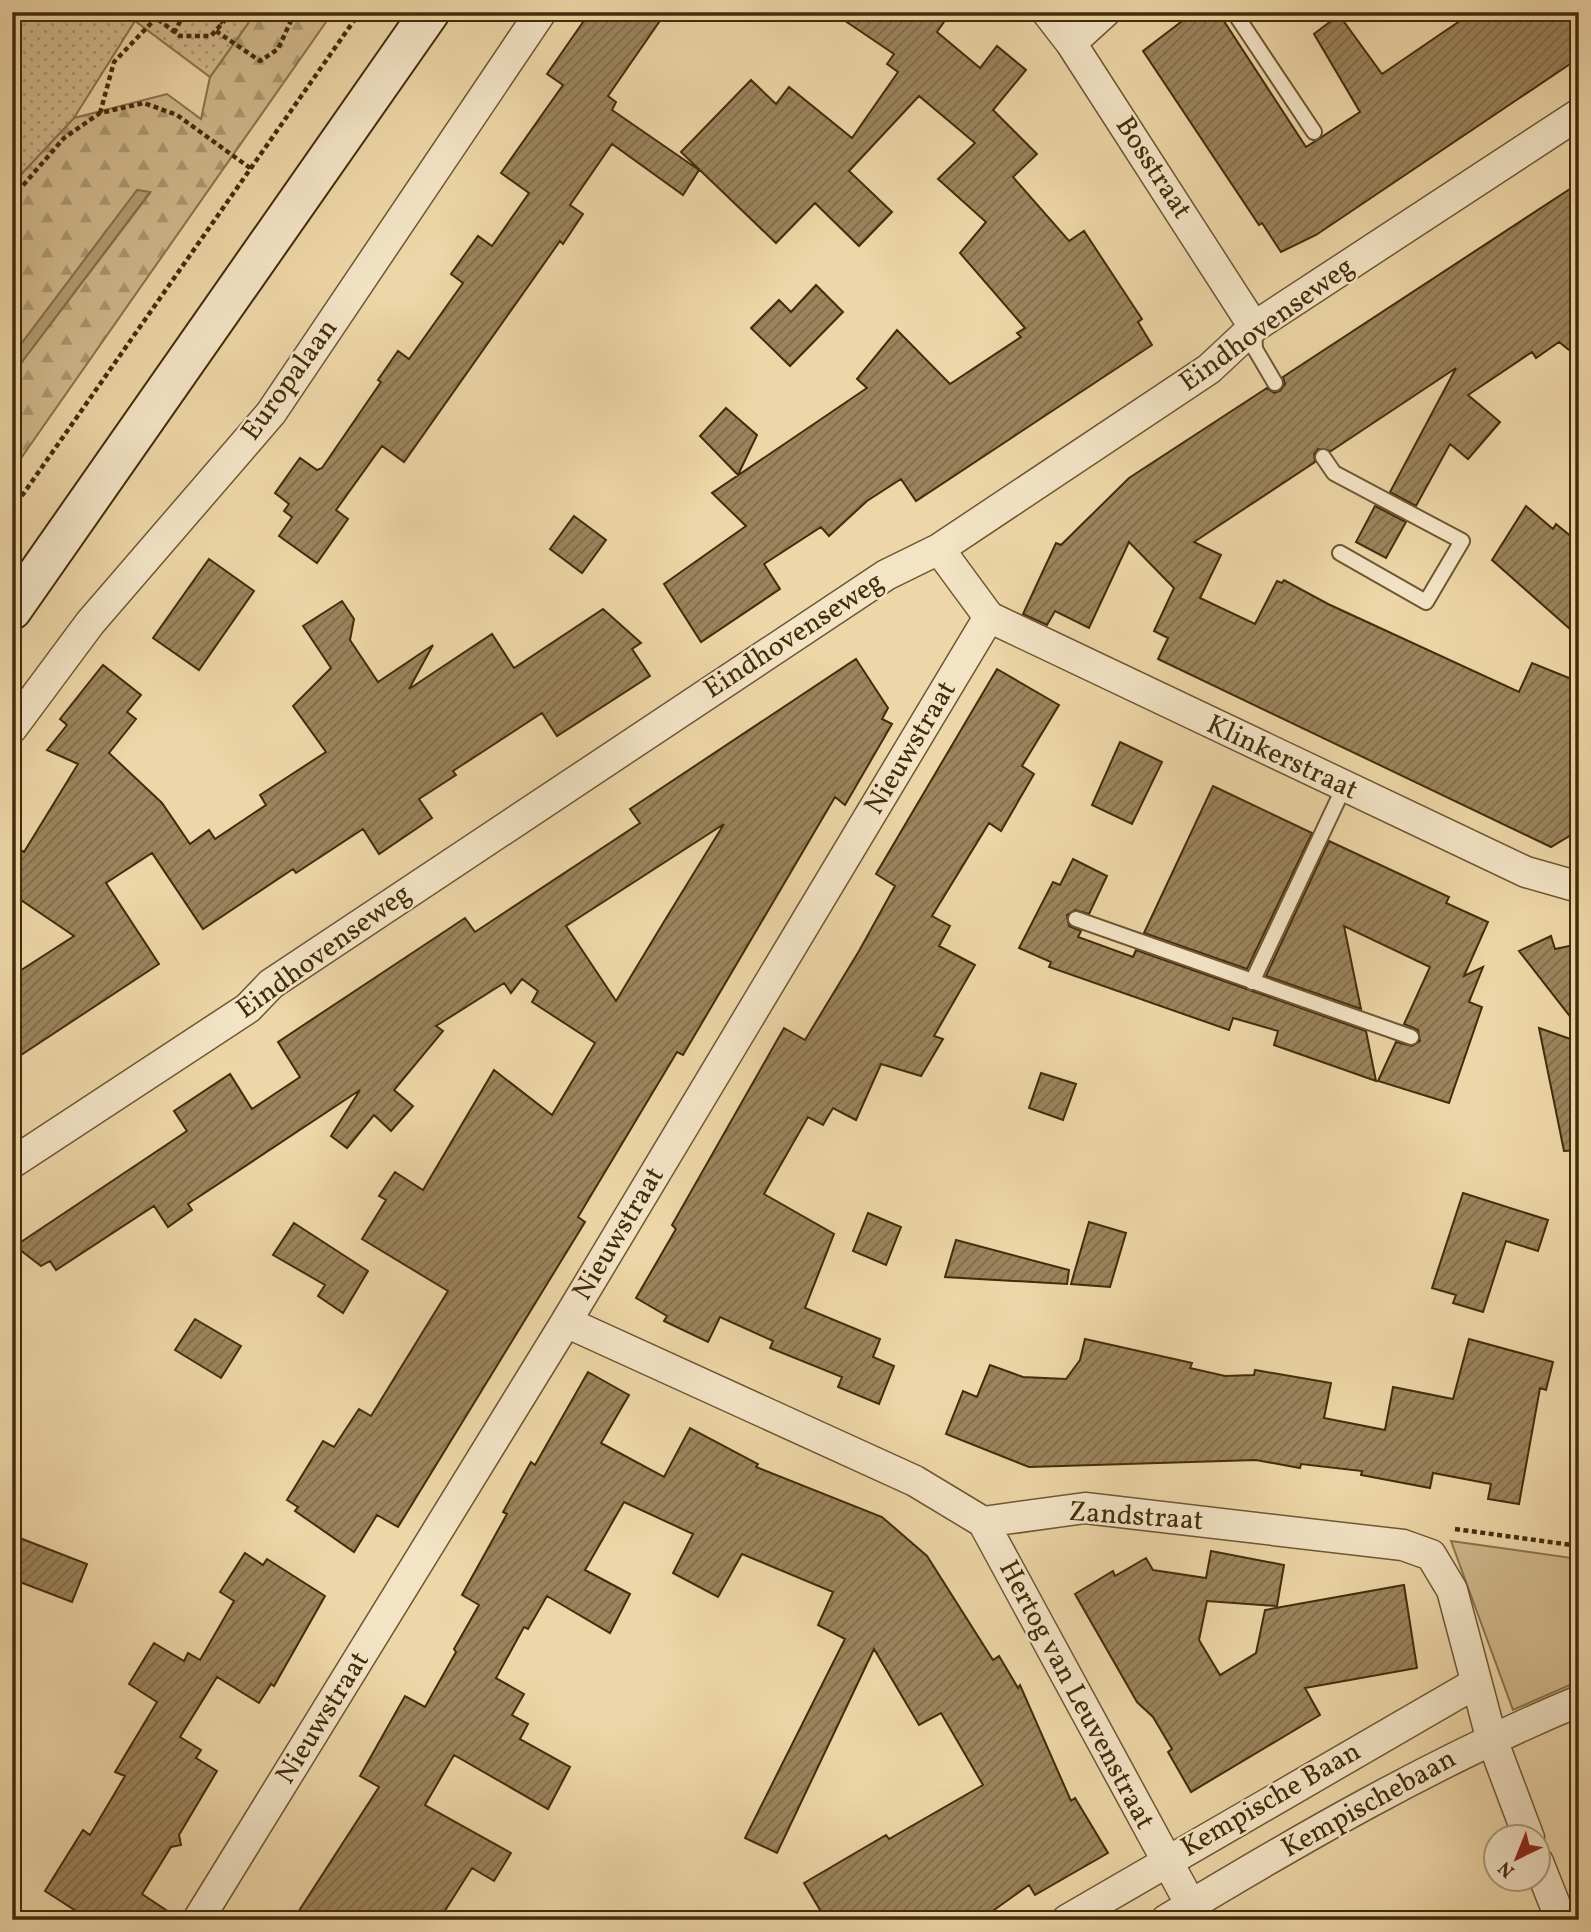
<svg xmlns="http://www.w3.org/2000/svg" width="1591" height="1932" viewBox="0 0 1591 1932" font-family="Vollkorn,serif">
<defs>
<pattern id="forest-firs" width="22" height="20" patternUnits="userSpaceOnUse" patternTransform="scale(1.75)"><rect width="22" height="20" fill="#d0b98c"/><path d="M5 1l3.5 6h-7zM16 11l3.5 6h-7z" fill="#aa9771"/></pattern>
<pattern id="park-dots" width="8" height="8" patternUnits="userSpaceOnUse" patternTransform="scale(1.75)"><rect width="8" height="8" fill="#d0b98c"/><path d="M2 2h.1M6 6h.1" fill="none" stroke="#aa9771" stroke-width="1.8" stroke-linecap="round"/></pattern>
<pattern id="building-hatch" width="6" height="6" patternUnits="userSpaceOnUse" patternTransform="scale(1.75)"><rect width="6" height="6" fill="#9b845c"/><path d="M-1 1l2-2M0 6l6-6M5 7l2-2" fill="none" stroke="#806c4a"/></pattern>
</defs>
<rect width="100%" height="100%" fill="#edd6a7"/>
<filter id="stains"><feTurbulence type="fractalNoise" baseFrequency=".00286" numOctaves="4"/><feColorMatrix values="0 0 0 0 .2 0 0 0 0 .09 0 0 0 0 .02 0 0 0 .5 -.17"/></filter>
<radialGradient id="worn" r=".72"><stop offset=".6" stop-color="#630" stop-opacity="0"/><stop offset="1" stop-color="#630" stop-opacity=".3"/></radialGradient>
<path fill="#d0b98c" stroke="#8a724c" stroke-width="2" d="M1451 1541 1579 1559V1681L1513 1710Z"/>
<path fill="url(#forest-firs)" stroke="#8a724c" stroke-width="2" d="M256 12H333L12 471V375L150 193 137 191 12 356V184L74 118 167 94 201 119 210 77Z"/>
<path fill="url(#park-dots)" stroke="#8a724c" stroke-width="2" d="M12 12H256L210 77 135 21 74 118 12 184Z"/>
<path fill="#b39c72" stroke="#866f49" stroke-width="2" d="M137 190 150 192 12 375V356Z"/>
<path fill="url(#building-hatch)" stroke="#432c0b" stroke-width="2" fill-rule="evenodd" d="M590 12H666L608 96 616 102 612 110 699 170 683 195 612 144 570 205 583 214 563 244 560 241 404 462 382 446 336 510 348 519 317 563 279 536 292 517 284 511 289 504 275 493 300 458 317 470 322 468 381 382 378 380 398 351 409 359 463 283 451 274 478 236 492 246 529 193 501 173 563 85 547 74Z
M832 12H951L937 32 980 68 997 46 1026 70 993 110 1037 154 1013 177 1069 241 1084 231 1142 319 1138 322 1152 345 916 501 901 479 867 501 829 536 821 527 764 564 780 589 701 642 664 584 746 526 712 493 867 388 857 379 897 330 950 384 1021 337 1017 333 1025 328 960 253 986 222 938 179 975 143 919 96 849 171 892 212 859 246 815 203 776 243 681 152 751 80 776 104 789 87 852 138 898 72 887 64 894 54Z
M1194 12H1218L1306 147 1360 112 1314 34 1339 15 1382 74 1473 12H1579V58L1316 235 1281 252 1262 223 1259 225 1143 51Z
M1579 183V358L1559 342 1536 358 1532 352 1468 395 1500 422 1468 459 1450 444 1416 506 1390 492 1456 368 1331 451 1318 449 1314 454 1315 462 1194 542 1221 555 1200 598 1255 624 1277 581 1282 583 1284 580 1328 604 1519 692 1532 663 1579 682V825L1576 832 1551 847 1158 659 1168 638 1154 631 1174 588 1129 542 1089 628 1055 611 1047 625 1023 614 1056 543 1061 545 1129 478 1267 388 1274 393 1280 391 1285 384 1283 377Z
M816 285 843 312 790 366 751 328 779 300 791 312Z
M726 408 757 435 738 475 700 436Z
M1375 506 1406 522 1386 558 1356 542Z
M1526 506 1553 529 1556 524 1579 543V637L1492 560Z
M574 516 606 540 582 573 550 549Z
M209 559 254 591 199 670 153 638Z
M342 601 354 619 350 640 378 682 433 645 409 689 492 634 514 668 603 609 641 643 632 649 650 676 557 736 542 713 453 771 456 775 419 799 432 818 379 854 363 829 296 873 293 869 203 929 152 853 106 883 159 964 12 1061V976L74 936 12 894V844L24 852 78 764 47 750 67 725 60 719 103 665 141 695 127 712 136 719 109 753 162 803 190 844 209 830 215 839 266 805 260 795 326 752 293 706 331 668 303 626Z
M856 659 888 708 882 719 892 724 845 805 835 797 683 1055 677 1052 578 1217 585 1222 398 1527 377 1515 354 1552 295 1511 298 1507 287 1500 323 1441 334 1447 359 1409 371 1416 448 1291 362 1239 386 1200 379 1196 395 1172 423 1190 494 1070 552 1115 595 1043 532 1002 538 991 522 979 511 993 504 983 436 1026 443 1031 394 1090 413 1106 391 1131 374 1115 347 1148 331 1136 360 1090 188 1204 192 1210 168 1227 154 1206 56 1270 50 1261 41 1266 15 1246 187 1131 174 1111 230 1074 252 1109 300 1077 278 1042 465 918 475 932 640 823 630 809ZM724 824 665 920 616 1001 566 926Z
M997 669 1059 705 1022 766 1034 774 1001 831 989 823 932 916 950 926 939 946 975 965 934 1036 943 1039 921 1076 881 1064 856 1120 833 1108 823 1125 808 1117 764 1194 834 1234 805 1308 880 1339 873 1357 894 1366 879 1404 838 1387 842 1377 770 1348 773 1341 720 1317 708 1342 664 1321 667 1316 636 1298 676 1229 672 1225 784 1028 805 1040 859 951 895 886 876 874Z
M1120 742 1162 762 1132 824 1092 805Z
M1213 786 1312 833 1247 969 1144 933Z
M1329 841 1449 897 1446 903 1488 922 1464 976 1483 967 1469 1002 1482 1007 1449 1103 1378 1081 1396 1042 1412 1046 1420 1041 1418 1030 1404 1024 1430 967 1344 926 1361 1009 1266 976Z
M1073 859 1107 876 1089 914 1075 910 1067 915 1069 926 1081 931 1078 937 1133 957 1136 950 1366 1031 1376 1081 1274 1045 1278 1031 1233 1018 1229 1030 1049 967 1051 962 1019 948 1053 882 1060 885Z
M1551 936 1555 949 1579 944V1028L1519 951Z
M1539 1028 1579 1042V1150L1564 1151Z
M1041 1073 1076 1084 1063 1120 1029 1108Z
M1463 1193 1548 1220 1538 1251 1506 1241 1483 1312 1453 1303 1456 1295 1432 1288Z
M868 1213 901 1227 886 1265 853 1251Z
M1089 1222 1126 1233 1110 1287 1071 1284Z
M294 1223 368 1271 343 1313 318 1296 325 1285 273 1255Z
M956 1240 1069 1270 1067 1284 945 1277Z
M195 1319 241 1346 221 1378 175 1350Z
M1085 1339 1192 1363 1190 1368 1225 1376 1254 1375 1255 1370 1331 1383 1324 1418 1385 1430 1393 1387 1453 1399 1469 1339 1553 1362 1546 1390 1540 1388 1519 1504 1488 1499 1491 1484 1433 1473 1430 1488 1361 1475 1362 1471 1301 1464 1300 1468 1256 1460 1029 1467 946 1434 963 1391 977 1397 990 1365 1023 1377 1066 1379 1080 1360Z
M588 1372 629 1395 601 1443 664 1477 690 1428 758 1464 756 1467 882 1517 927 1556 993 1660 999 1656 1018 1688 1020 1685 1071 1801 1075 1798 1108 1853 1035 1895 1029 1885 980 1920H826L804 1883 886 1835 889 1839 983 1785 941 1713 919 1725 874 1649 777 1853 745 1838 845 1639 818 1625 833 1592 742 1554 718 1597 673 1573 693 1534 624 1502 585 1570 630 1594 610 1633 547 1596 528 1629 524 1627 496 1678 524 1694 512 1715 528 1724 520 1739 570 1767 548 1809 454 1755 425 1805 511 1853 494 1881 472 1868 439 1920H293L379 1787 360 1776 405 1696 425 1707 456 1652 454 1649 479 1605 462 1595 507 1514 503 1512 531 1462 535 1465Z
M12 1535 87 1564 72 1602 12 1579Z
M1211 1551 1284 1565 1277 1606 1207 1601 1199 1640 1220 1675 1256 1653 1265 1610 1404 1585 1417 1668 1305 1688 1320 1715 1191 1792 1168 1752 1172 1749 1153 1717 1137 1702 1075 1594 1113 1571 1115 1576 1146 1558 1153 1570 1206 1578Z
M245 1553 263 1565 267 1559 325 1596 274 1686 271 1684 259 1703 217 1677 180 1737 201 1750 196 1758 217 1771 179 1835 181 1845 171 1847 142 1894 181 1920H90L45 1891 83 1830 90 1835 125 1776 115 1772 157 1702 129 1684 154 1643 184 1661 188 1653 200 1660 234 1601 220 1592Z"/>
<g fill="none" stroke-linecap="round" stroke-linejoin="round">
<defs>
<path id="service" d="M1234 12 1314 132
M1254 330 1255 349 1275 383
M1323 457 1334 473 1462 541 1426 602 1340 553
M1076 919 1411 1037
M1252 982 1344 787"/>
<path id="minor" d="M1047 12 1071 43 1254 327
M1071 43 1105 12
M989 617 1526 872 1579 887
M12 728 90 623 271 413 541 12
M12 1163 248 1008 271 984 886 575 939 549 1209 369 1254 327 1579 114
M566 1322 915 1481 983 1522 1085 1508 1403 1545 1431 1555 1452 1590 1491 1737 1529 1838
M983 1522 1191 1905
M1538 1862 1561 1920
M198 1920 566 1322 989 617 939 549
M1067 1920 1476 1683
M1166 1920C1300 1839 1435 1761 1579 1701"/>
<path id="secondary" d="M12 610 430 12"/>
</defs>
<use href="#service" stroke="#6e5632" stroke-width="18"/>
<use href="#minor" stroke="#6e5632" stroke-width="33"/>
<use href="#secondary" stroke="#432c0b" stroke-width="42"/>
<path stroke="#432c0b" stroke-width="4.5" stroke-dasharray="5 3.5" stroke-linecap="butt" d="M155 12 156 18 180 36H211L232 12
M207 12 223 23
M216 31 260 61 278 49 295 12
M174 33 185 12
M100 113 114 62 156 18
M12 198 64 138 100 113 144 103 177 115 250 168
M12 510 360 12
M1455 1529 1579 1546"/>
<use href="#service" stroke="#f3e4c6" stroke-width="14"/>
<use href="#minor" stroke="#f3e4c6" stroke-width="30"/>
<use href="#secondary" stroke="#f3e4c6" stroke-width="38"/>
</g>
<g text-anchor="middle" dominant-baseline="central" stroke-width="5" stroke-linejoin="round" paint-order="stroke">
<g font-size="28" fill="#432c0b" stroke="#f3e4c6">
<text transform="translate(1153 168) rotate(57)">Bosstraat</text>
<text transform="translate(1267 325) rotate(-36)">Eindhovenseweg</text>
<text transform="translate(290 380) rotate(-54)">Europalaan</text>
<text transform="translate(794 636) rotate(-33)">Eindhovenseweg</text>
<text transform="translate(911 748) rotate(-59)">Nieuwstraat</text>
<text transform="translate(1282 758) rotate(25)">Klinkerstraat</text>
<text transform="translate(324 952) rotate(-36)">Eindhovenseweg</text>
<text transform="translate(619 1234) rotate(-59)">Nieuwstraat</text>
<text transform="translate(1136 1517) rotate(4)">Zandstraat</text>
<text transform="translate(1076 1695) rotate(62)">Hertog van Leuvenstraat</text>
<text transform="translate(323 1718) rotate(-58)">Nieuwstraat</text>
<text transform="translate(1271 1800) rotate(-30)">Kempische Baan</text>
<text transform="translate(1369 1804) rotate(-29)">Kempischebaan</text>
</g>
</g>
<rect width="1591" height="1932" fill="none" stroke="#edd6a7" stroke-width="42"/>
<rect x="14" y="14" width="1563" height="1904" fill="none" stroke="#432c0b" stroke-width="3.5"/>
<rect x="21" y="21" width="1549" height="1890" fill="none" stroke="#432c0b" stroke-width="2"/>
<g transform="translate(1517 1858) rotate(223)"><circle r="33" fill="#f3e4c6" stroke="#ad9a7b" stroke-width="2"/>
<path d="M0-5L12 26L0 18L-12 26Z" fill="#8f2418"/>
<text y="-10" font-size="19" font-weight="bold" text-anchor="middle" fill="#432c0b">N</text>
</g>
<rect width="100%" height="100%" filter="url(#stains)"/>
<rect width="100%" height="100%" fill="url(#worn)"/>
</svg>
